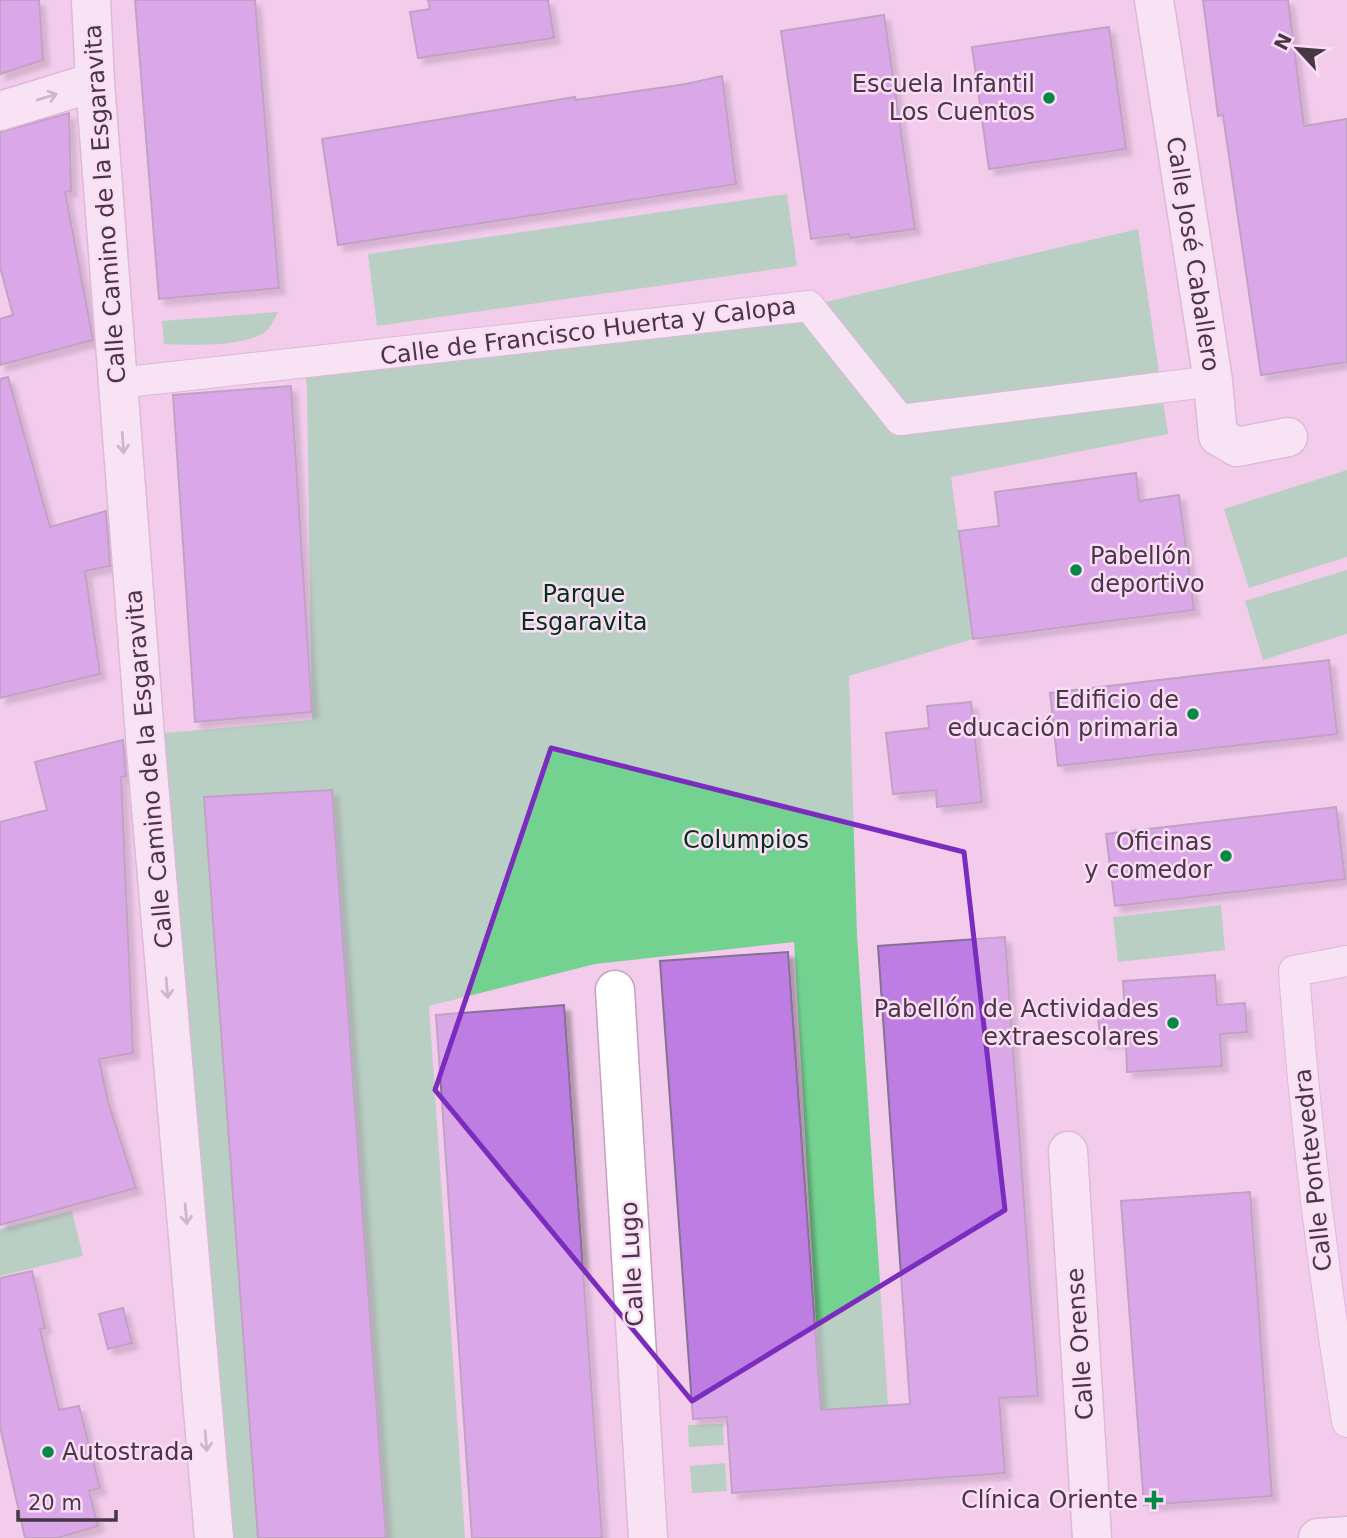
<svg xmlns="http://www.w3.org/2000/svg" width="1347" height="1538" viewBox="0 0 1347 1538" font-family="'DejaVu Sans',sans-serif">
<defs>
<filter id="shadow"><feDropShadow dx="6" dy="6" stdDeviation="2" flood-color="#0004"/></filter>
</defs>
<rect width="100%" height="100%" fill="#f3ccec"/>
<path fill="#74d291" d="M787 194 797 266 377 326 368 254Z
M1138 229 1168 434 951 477 973 639 849 676 857 935 888 1405 821 1410 794 942 595 964 429 1006 465 1538H223L164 733 312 720 307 388 304 364 809 306Z
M278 312C274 320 270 330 262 334 238 347 190 345 164 344L162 321Z
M1347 470V557L1249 588 1224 509Z
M1347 570V634L1263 660 1245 601Z
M1221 905 1225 950 1118 962 1113 917Z
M72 1211 83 1256 0 1276V1229Z
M723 1424 724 1445 689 1447 688 1425Z
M725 1463 727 1491 692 1493 690 1466Z"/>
<path fill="#bd7de2" stroke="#867094" stroke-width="2" filter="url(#shadow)" d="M0 0H39L43 60 0 74Z
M135 0H255L279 288 159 299Z
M428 0H548L554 38 418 58 410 12 430 9Z
M1203 0H1288L1304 126 1347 119V362L1261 375 1223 115 1218 116Z
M884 15 915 229 850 238 849 234 811 239 781 31Z
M1109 27 1126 149 989 169 972 47Z
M722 76 736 184 338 245 322 139 575 97 576 100 686 84Z
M69 113 71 191 65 192 93 340 0 365V319L13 315 0 267V132Z
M8 377 50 527 106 511 110 566 85 571 100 674 0 698V379Z
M291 386 312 712 195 722 173 395Z
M1136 473 1139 501 1179 495 1194 610 973 639 959 531 999 526 995 492Z
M1329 660 1337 734 1058 766 1050 693Z
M971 702 982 802 937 807 936 790 893 794 886 733 929 728 927 706Z
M123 740 126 776 121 777 133 1053 99 1059 108 1102 136 1188 0 1225V822L47 810 35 762Z
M332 790 386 1538H258L204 797Z
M1336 807 1345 879 1115 906 1106 834Z
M1005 937 1038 1396 999 1398 1005 1473 732 1493 727 1417 693 1419 660 961 788 952 821 1410 910 1404 878 946Z
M1215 975 1217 1005 1245 1003 1247 1032 1220 1034 1222 1066 1127 1072 1126 1041 1100 1042 1098 1013 1125 1011 1123 981Z
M564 1005 602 1538H472L436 1015Z
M1250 1192 1272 1496 1144 1505 1121 1201Z
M32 1271 45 1328 40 1329 59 1410 79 1406 100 1488 89 1491 98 1526 57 1538H25L0 1427V1278Z
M123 1308 132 1343 108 1349 99 1314Z"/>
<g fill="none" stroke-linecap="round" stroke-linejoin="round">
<defs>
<path id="pedestrian" d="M118 383 809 306 900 420 1213 381
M1347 961 1294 971C1305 1123 1323 1272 1347 1422"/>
<path id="minor" d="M91 0 95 82 146 749 214 1538
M1154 0 1213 381 1218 436 1237 447 1288 437
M0 111 95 82
M615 990 648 1538
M1068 1151 1092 1538
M1318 1538 1347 1536"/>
</defs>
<use href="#pedestrian" stroke="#c6a1bf" stroke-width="32"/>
<use href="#minor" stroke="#c6a1bf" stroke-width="41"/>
<use href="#pedestrian" stroke="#fff" stroke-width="30"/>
<use href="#minor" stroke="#fff" stroke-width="38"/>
</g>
<defs><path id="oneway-shaft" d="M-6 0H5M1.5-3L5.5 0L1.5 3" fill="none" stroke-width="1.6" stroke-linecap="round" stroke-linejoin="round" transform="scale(1.75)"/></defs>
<g stroke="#a39ba2">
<use href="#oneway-shaft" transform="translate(47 97) rotate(-17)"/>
<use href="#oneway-shaft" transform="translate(123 443) rotate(86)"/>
<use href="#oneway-shaft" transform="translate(167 988) rotate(85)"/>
<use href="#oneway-shaft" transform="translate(186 1214) rotate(85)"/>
<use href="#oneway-shaft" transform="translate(206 1441) rotate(85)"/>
</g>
<path d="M0 0H1347V1538H0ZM551 748 964 852 1005 1210 692 1401 435 1090Z" fill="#f3ccec" fill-opacity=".55" fill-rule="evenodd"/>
<path fill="none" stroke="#7b2cbf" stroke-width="5" stroke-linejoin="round" d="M551 748 964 852 1005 1210 692 1401 435 1090Z"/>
<g fill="#038945" stroke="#fcdcf6" stroke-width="2.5">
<circle cx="1049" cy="98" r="7"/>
<circle cx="1076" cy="570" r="7"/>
<circle cx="1193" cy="714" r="7"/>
<circle cx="1226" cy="856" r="7"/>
<circle cx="1173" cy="1023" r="7"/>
<circle cx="48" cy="1452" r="7"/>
<path d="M1150.5 1489.5h7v7h7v7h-7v7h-7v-7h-7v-7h7z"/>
</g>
<g text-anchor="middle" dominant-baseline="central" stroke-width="5" stroke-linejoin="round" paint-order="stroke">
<g font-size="24" fill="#473744" stroke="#fcdcf6" text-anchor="end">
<text x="1035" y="84">Escuela Infantil<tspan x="1035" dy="28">Los Cuentos</tspan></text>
<text x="1090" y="556" text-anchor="start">Pabellón<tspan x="1090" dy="28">deportivo</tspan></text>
<text x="1179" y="700">Edificio de<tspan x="1179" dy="28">educación primaria</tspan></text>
<text x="1212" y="842">Oficinas<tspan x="1212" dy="28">y comedor</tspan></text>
<text x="1159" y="1009">Pabellón de Actividades<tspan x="1159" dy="28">extraescolares</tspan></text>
<text x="62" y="1452" text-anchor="start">Autostrada</text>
<text x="1138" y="1500">Clínica Oriente</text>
</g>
<g font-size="24" fill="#473744" stroke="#fcdcf6">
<text transform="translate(105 204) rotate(-94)">Calle Camino de la Esgaravita</text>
<text transform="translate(1193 254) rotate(81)">Calle José Caballero</text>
<text transform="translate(588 331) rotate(-7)">Calle de Francisco Huerta y Calopa</text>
<text transform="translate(149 769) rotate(-95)">Calle Camino de la Esgaravita</text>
<text transform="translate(1313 1170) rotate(-96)">Calle Pontevedra</text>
<text transform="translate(632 1264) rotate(-93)">Calle Lugo</text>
<text transform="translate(1080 1344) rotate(-94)">Calle Orense</text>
</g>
<g font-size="24" fill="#003315" stroke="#fcdcf6">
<text x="584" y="594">Parque<tspan x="584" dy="28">Esgaravita</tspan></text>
<text x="746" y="840">Columpios</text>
</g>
</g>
<g transform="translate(1298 49) rotate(296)" stroke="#fcdcf6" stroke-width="5" paint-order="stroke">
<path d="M0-5L12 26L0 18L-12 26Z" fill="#473744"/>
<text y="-10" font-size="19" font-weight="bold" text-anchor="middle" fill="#473744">N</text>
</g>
<path d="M18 1510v10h98v-10" fill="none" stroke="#473744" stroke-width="3.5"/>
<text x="28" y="1510" font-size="21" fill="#473744" stroke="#fcdcf6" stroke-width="5" paint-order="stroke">20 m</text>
</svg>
